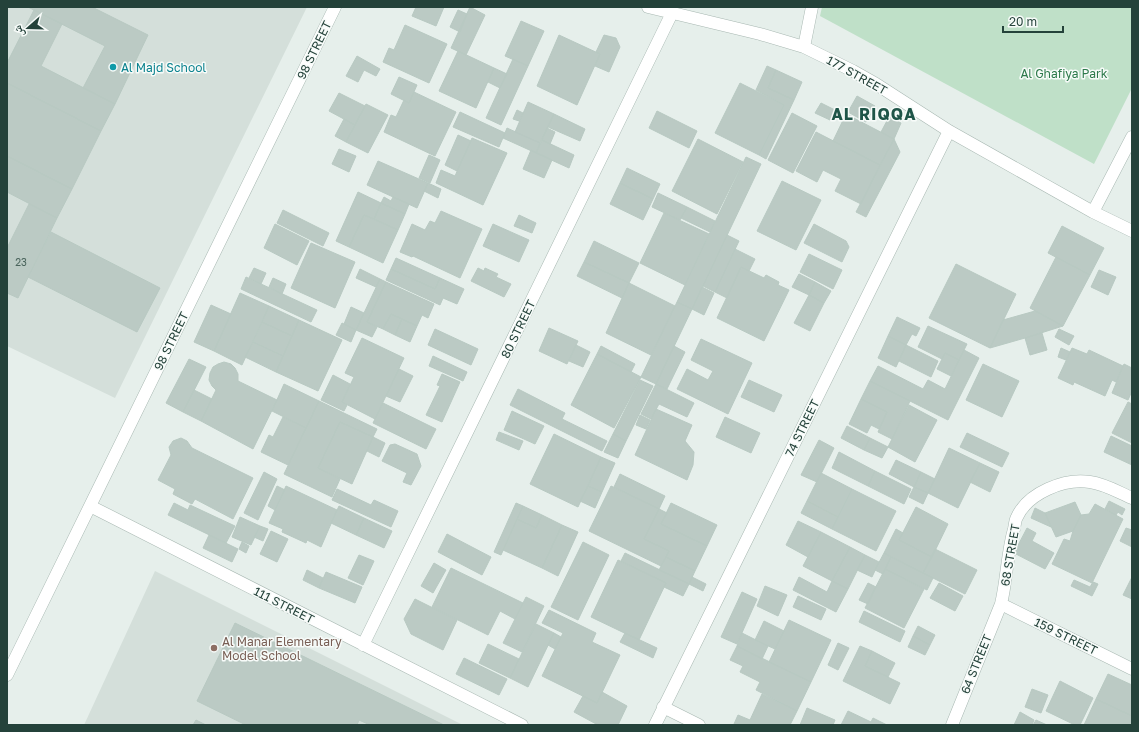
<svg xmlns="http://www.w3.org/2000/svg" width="1139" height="732" viewBox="0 0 1139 732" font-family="'Golos Text','Noto Naskh Arabic',sans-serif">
<rect width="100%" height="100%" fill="#e6efeb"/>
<path fill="#d4dfda" d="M7 7H307L115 398 7 346Z
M155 571 463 725H84Z"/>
<path fill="#bfe0c8" d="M822 7H1132V88L1094 164 833 23 820 16Z"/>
<path fill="#bbcac4" stroke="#b8c9c2" d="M28 7H92L148 35 115 104 83 88 105 46Z
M416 7H444L436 26 412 16Z
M470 7 485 15 466 55 451 48Z
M34 10 62 24 41 66 115 104 101 131 7 83V63Z
M458 10 467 14 460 32 450 27Z
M521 21 544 31 528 66 505 56Z
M405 25 447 44 429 83 383 62 389 48 394 50Z
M559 35 600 54 577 105 537 86Z
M604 35 616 38 620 47 609 72 595 66 600 54 596 52Z
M458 51 494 68 476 108 439 91Z
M357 56 380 69 376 76 364 70 358 82 346 76Z
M513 59 528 66 501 125 486 118Z
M767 66 776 70 768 88 794 100 766 159 759 155 784 105 756 90Z
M494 68 507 74 500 88 488 82Z
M776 70 802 82 794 100 768 88Z
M399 77 417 85 409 103 391 94Z
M7 83 101 131 72 189 7 156Z
M740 83 784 105 759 155 715 133Z
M414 92 456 112 435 156 384 132 391 115 396 117 404 100 409 103Z
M339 93 365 106 355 125 329 111Z
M857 96 875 106 866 122 848 112Z
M528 102 554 114 540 143 515 132Z
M821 103 835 110 830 120 815 113Z
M366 104 388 115 368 153 346 142Z
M517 110 523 113 519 121 513 119Z
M657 111 697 131 689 148 649 128Z
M460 112 505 133 499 147 453 127Z
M792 113 817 126 793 173 768 160Z
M554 114 585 129 580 141 548 127Z
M846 114 894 139 880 165 833 141Z
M889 117 901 123 894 139 881 132Z
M344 119 355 125 346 142 335 136Z
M507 128 540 143 536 153 503 138Z
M547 128 555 132 550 144 542 140Z
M816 132 880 165 861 204 835 191 841 179 823 170 817 182 796 171Z
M458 135 471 141 457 171 445 165Z
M472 138 507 153 483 205 436 183 441 170 455 176Z
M698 139 743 162 717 214 672 191Z
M894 139 900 152 866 217 856 212Z
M542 140 574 155 569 168 536 153Z
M339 149 356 156 349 172 332 164Z
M531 150 552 160 544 178 523 169Z
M429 155 440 160 430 183 419 178Z
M7 156 72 189 57 218 7 192Z
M746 157 761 164 692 309 677 302Z
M378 161 428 183 417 208 367 185Z
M627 168 660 184 653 199 620 183Z
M782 181 821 200 796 250 757 231Z
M428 183 441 189 438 198 424 191Z
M620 183 653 199 643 220 610 204Z
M358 192 381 203 374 219 364 215 349 247 336 241Z
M658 193 687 207 680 220 652 207Z
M384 197 391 201 393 197 409 204 405 214 381 203Z
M381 203 405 214 398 230 374 219Z
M29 204 57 218 18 298 7 293V248Z
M687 207 715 221 710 232 681 218Z
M283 210 329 233 323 246 277 223Z
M441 211 482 229 460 278 413 256 412 257 400 252 412 224 425 230 430 221 435 223Z
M664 213 709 234 685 285 640 263Z
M364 215 398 230 383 263 349 247Z
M519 215 536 223 532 233 514 226Z
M275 224 309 241 297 265 264 248Z
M493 224 529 240 519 262 483 246Z
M814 224 846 241 849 247 842 262 804 243Z
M1062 226 1104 248 1090 275 1048 253Z
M51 232 160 288 137 332 28 277Z
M727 235 739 241 715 292 703 286Z
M594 241 639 263 629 283 584 262Z
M311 243 355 262 335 308 291 288Z
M735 249 755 259 749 271 741 267 727 298 715 292Z
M809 254 842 270 833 289 800 272Z
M1056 257 1090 275 1063 326 1030 308Z
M396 258 440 278 435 289 391 269Z
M584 262 629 283 622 298 577 276Z
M956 264 1016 294 990 348 929 318Z
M741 267 764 278 766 275 779 282 778 285 789 290 764 341 717 318Z
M254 268 266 273 261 284 249 278Z
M478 268 484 271 485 268 498 274 496 277 511 284 504 297 471 281Z
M360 269 380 279 376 287 356 278Z
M391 269 435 289 440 278 464 289 457 304 443 298 440 305 386 280Z
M1099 270 1116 277 1108 295 1091 287Z
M799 274 815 282 809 295 792 287Z
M246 277 317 310 311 322 241 289Z
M273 278 286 284 282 294 269 287Z
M380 279 386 282 367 322 377 327 372 337 356 330Z
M386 282 434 304 428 318 422 315 417 326 391 314 383 329 367 322Z
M815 282 831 291 824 303 809 295Z
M629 283 675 306 651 355 606 333Z
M702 287 714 293 704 315 692 309Z
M240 293 269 306 242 365 214 351Z
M809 295 824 303 810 331 794 323Z
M677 302 692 309 656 384 641 377Z
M211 305 231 314 214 351 194 342Z
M269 306 299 320 292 336 262 322Z
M351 307 364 313 356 330 344 324Z
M1035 311 1063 326 1025 338 990 348 1003 320Z
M391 314 402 319 395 335 383 329Z
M897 317 920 328 916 336 912 334 906 345 888 336Z
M402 319 417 326 410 342 395 335Z
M299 320 342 340 318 391 276 372Z
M262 322 292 336 283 356 253 342Z
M342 323 356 330 351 342 336 335Z
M928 326 967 344 959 360 945 353 942 359 918 347Z
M549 328 578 341 567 364 539 351Z
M435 329 478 349 471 365 428 345Z
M1059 329 1074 336 1069 345 1055 337Z
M1042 333 1047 350 1030 355 1025 338Z
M888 336 906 345 896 367 878 358Z
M362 338 404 358 375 419 342 402 354 377 345 373Z
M701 339 752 363 728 414 677 389 687 369 708 380 713 371 691 360Z
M253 342 283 356 276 372 245 357Z
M576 345 590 352 583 367 569 361Z
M906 345 938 361 931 377 899 361Z
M601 346 635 364 631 372 597 354Z
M674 346 685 352 667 389 656 384Z
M1061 348 1070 352 1066 360 1058 357Z
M1072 348 1087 354 1089 350 1123 366 1116 382 1112 380 1105 396 1074 382 1073 385 1058 378Z
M964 350 979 358 948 420 870 381 878 366 923 389 928 380 945 389Z
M945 353 959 360 951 376 937 369Z
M597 354 641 377 614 428 571 405Z
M433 356 467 372 463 381 429 366Z
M189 359 206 367 183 412 166 403Z
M224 362 231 364 235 368 238 374V381L277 400 253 449 201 421 216 390 212 386 209 380 210 373 213 367 218 364Z
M983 364 1019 381 1002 417 966 400Z
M1124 364 1132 368V391L1128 400 1112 393Z
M399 369 413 376 400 402 386 396Z
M442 374 460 382 442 422 426 415 440 386 437 385Z
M333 375 350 384 342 402 347 405 344 411 321 400Z
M640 380 653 386 626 441 613 434Z
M749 380 782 395 774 412 741 397Z
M870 381 910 401 892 439 878 432 887 412 861 399Z
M284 384 319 401 306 428 272 411Z
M656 384 694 403 687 417 659 404 651 419 641 414Z
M518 389 565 413 562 419 607 441 602 451 510 405Z
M194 390 212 399 201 421 183 412Z
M861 399 887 412 879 429 871 425 867 433 849 424Z
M319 401 377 429 373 437 340 422 318 468 340 479 332 497 284 474Z
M1128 402 1132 404V443L1112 433Z
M383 403 436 429 426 449 373 423Z
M909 405 937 420 915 462 888 447Z
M656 409 692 425 685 441 694 452 693 465 687 480 635 455Z
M512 411 544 426 535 444 504 430Z
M640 415 650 420 646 429 636 425Z
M283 417 306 428 288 465 261 452 269 435 273 437Z
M725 417 760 433 751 453 716 437Z
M340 422 373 437 352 484 318 468Z
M847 426 870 438 864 450 841 438Z
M499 432 523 441 519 450 496 440Z
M967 433 1009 453 1002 467 960 447Z
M554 434 601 457 578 507 530 484Z
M613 434 626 441 618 458 604 452Z
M1111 436 1132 446V465L1104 452Z
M373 437 385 443 379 457 367 451Z
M181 438 187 441 192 448 253 478 233 519 195 499 192 504 173 494 175 489 158 480 171 455 169 447 173 441Z
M870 438 888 447 882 458 864 450Z
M819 440 834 448 817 482 801 475Z
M395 444 417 454 421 466 411 485 403 482 407 473 382 461 390 445Z
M949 448 980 463 958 508 928 493Z
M839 452 875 471 868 486 832 468Z
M601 457 615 463 602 492 588 486Z
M896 460 921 472 914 487 889 474Z
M980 463 999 472 990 492 970 482Z
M875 471 911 489 904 504 868 486Z
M264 472 277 479 258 520 244 513Z
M921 472 935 479 928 493 914 487Z
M821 473 852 489 838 517 807 501Z
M620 474 665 496 659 509 614 487Z
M277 486 285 490 275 510 268 506Z
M286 486 337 510 321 547 307 540 306 543 282 532 283 529 269 523Z
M588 486 602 492 595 508 580 501Z
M611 486 659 509 644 539 669 551 661 566 589 531Z
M914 487 928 493 923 504 909 497Z
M337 489 371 505 374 500 398 511 391 527 332 500Z
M852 489 896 511 876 551 832 529Z
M807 501 838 517 832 529 801 513Z
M1109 501 1125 509 1122 515 1118 512 1116 515 1105 509Z
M1075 502 1081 515 1073 531 1056 537 1045 513Z
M174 503 188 510 190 505 235 526 226 543 168 515Z
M516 503 523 506 501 555 494 552Z
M671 503 717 525 707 546 661 524Z
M1095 504 1123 519 1092 583 1052 564 1064 539 1070 541 1073 531 1081 515 1089 514Z
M339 506 364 518 356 535 331 523Z
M523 506 542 515 536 528 517 519Z
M916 507 948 524 932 557 899 540Z
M1035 508 1045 513 1051 527 1031 518Z
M659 509 667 513 661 524 707 546 695 571 666 557 669 551 644 539Z
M542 515 562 525 542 568 503 550 517 519 536 528Z
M240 517 260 526 251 545 232 537Z
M364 518 392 531 384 548 356 535Z
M798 521 821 532 808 557 786 545Z
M562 525 578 532 558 576 542 568Z
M260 526 268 529 263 541 254 537Z
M1027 528 1036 533 1032 541 1054 553 1045 569 1014 553Z
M1126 528 1132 530V547L1120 541Z
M896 529 903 533 899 540 932 557 923 573 884 553Z
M271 531 288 539 277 562 260 554Z
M821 532 850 547 832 581 803 566Z
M447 534 491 557 482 575 438 552Z
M209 535 238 549 232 562 203 548Z
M242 542 249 546 246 553 239 549Z
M583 542 609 555 578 620 551 607Z
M850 547 865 555 848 589 832 581Z
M935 549 977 570 965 594 923 573Z
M625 553 689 584 683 596 664 587 666 583 621 561Z
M884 553 891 557 883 574 875 570Z
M359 555 374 561 363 585 348 578Z
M865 555 879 562 872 577 857 570Z
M666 557 695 571 689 584 659 570Z
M891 557 933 578 927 590 885 569Z
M618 560 666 583 639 640 591 617Z
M434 563 446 570 433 593 421 586Z
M451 568 523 603 515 619 500 611 488 635 432 607Z
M885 569 924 589 904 628 865 608Z
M307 570 323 578 319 588 303 580Z
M326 572 362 587 355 603 319 588Z
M692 577 706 584 703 591 689 584Z
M799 577 827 592 832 581 848 589 836 612 793 590Z
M1132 577V599L1123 595Z
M1074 580 1090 587 1093 582 1098 584 1092 596 1071 586Z
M868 583 876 587 868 604 859 600Z
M939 583 963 596 955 611 930 598Z
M765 586 787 595 778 616 757 606Z
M742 592 757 599 737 644 721 637Z
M798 596 826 609 821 620 793 607Z
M526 597 544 606 522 652 503 643Z
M415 599 457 620 443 650 411 634 404 619Z
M549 610 596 633 592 642 620 655 597 703 542 676 563 633 542 623Z
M864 611 905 631 900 642 859 622Z
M789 620 831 640 811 682 769 662Z
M764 621 784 631 775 649 755 640Z
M235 623 444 725H370L359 720 357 725H246L197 701Z
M536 624 554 633 528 687 510 678Z
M918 626 935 635 930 645 913 636Z
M554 633 561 637 555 649 548 645Z
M625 633 657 648 653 658 620 642Z
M742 633 768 646 762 659 737 646Z
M913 636 930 645 925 655 908 647Z
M838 643 849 648 838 670 828 665Z
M488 644 519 659 510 678 479 663Z
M737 646 811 682 797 711 756 690 760 682 740 672 743 666 730 660Z
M860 646 872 651 865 666 900 683 890 704 843 681Z
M872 651 895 663 888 677 865 666Z
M464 658 507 679 499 695 456 674Z
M1108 674 1132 685V716L1096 699Z
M1060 681 1093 698 1080 725H1075L1046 711Z
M1032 689 1048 695 1041 713 1025 707Z
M602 692 627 706 618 725H598L574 712 583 696 597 703Z
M762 694 797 711 790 725H736L734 724 738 715 750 720Z
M1096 699 1132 716V721L1130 725H1084Z
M807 708 835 720 833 725H800Z
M848 711 871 722 873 718 887 725H841Z
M1020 712 1034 720 1032 725H1014Z
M196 720 206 725H193Z
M1036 720 1047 725H1033Z"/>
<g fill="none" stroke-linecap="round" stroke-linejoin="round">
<defs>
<path id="minor" d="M648 7 760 34 804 47 853 71 876 84 949 131 1093 212 1132 231
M804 47 812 7
M1093 212 1132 137
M90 506 522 725
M1001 604 1132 669
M363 645 672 13
M7 675 335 7
M663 707 699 725
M655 725 949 131
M952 725 1001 604C1007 579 1007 553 1014 529 1015 525 1015 520 1017 517 1028 493 1064 478 1090 482 1105 484 1118 492 1132 498"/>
</defs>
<use href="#minor" stroke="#a8b8b2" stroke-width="13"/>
<use href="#minor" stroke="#fff" stroke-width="12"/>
</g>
<circle fill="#0f9aa8" stroke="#f7fbf9" stroke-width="1.5" cx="113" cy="67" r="4"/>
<circle fill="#8d6e63" stroke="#f7fbf9" stroke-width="1.5" cx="214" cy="648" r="4"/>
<g text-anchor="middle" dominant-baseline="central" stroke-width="3" stroke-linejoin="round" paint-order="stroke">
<g font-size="10" fill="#4a645c">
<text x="21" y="262">23</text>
</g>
<g font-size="12" fill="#24423a" stroke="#f7fbf9">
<text transform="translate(314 50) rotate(-64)">98 STREET</text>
<text transform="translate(857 75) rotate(29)">177 STREET</text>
<text transform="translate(518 329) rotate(-64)">80 STREET</text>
<text transform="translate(171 341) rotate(-64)">98 STREET</text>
<text transform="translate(802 428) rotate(-64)">74 STREET</text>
<text transform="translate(1010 555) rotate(-80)">68 STREET</text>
<text transform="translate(284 605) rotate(27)">111 STREET</text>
<text transform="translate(1066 636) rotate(26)">159 STREET</text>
<text transform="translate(976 664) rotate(-68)">64 STREET</text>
</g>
<g font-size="12" fill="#0d838f" stroke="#f7fbf9" text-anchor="start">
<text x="121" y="67">Al Majd School</text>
</g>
<g font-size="12" fill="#2d7a4b" stroke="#f7fbf9">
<text x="1064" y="73">Al Ghafiya Park</text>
</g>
<g font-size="12" fill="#785e54" stroke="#f7fbf9" text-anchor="start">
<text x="222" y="641">Al Manar Elementary<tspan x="222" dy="14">Model School</tspan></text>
</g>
<g font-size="16" font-weight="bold" letter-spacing="1" fill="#1f5548" stroke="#f7fbf9">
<text x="874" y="114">AL RIQQA</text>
</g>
</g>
<rect width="1139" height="732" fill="none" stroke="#24423a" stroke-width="16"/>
<g transform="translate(28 28) rotate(250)" stroke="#f7fbf9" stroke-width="3" paint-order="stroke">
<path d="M0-3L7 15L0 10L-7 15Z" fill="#24423a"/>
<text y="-6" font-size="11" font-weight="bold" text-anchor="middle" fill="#24423a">ش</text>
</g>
<path d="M1003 26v6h60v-6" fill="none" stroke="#24423a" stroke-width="2"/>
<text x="1009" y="26" font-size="12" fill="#24423a" stroke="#f7fbf9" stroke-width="3" paint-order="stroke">20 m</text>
</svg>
